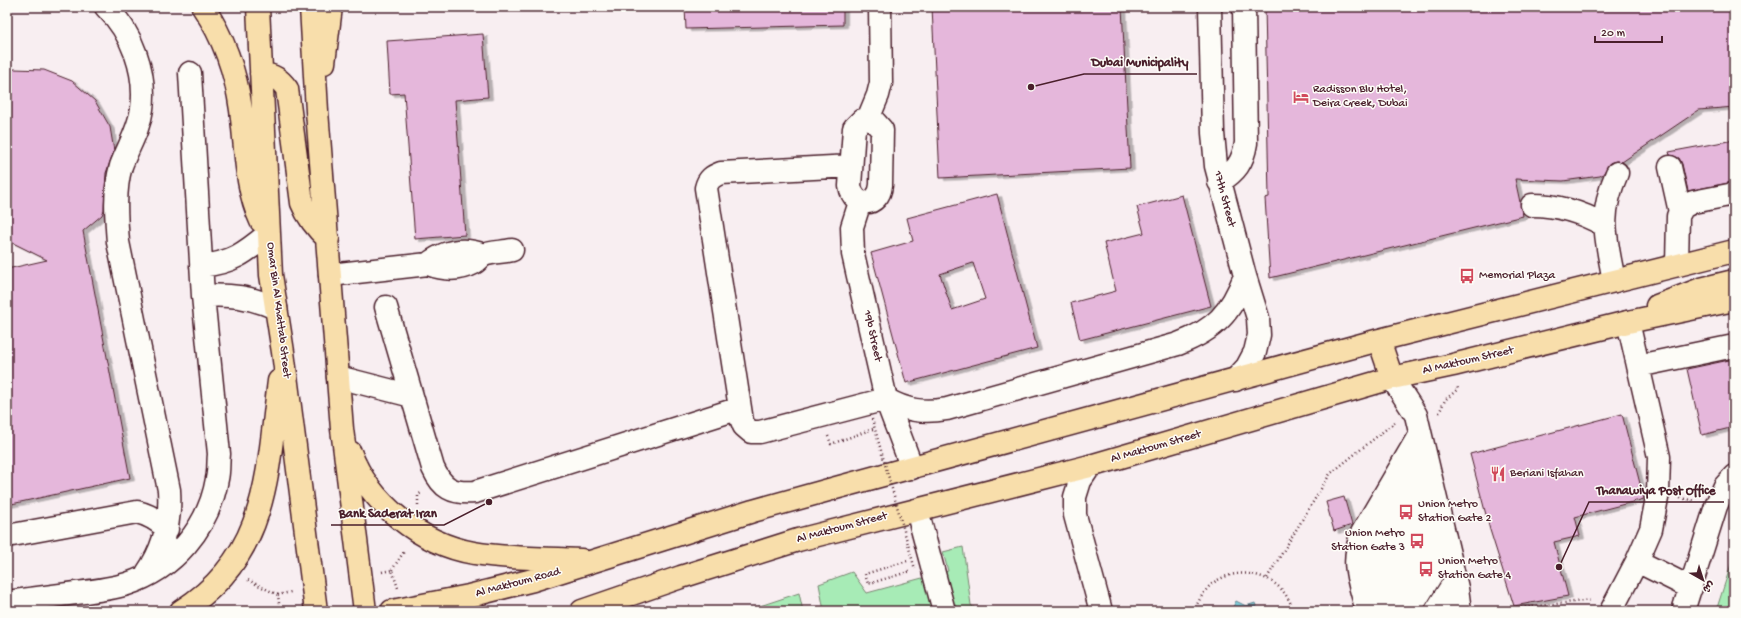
<svg xmlns="http://www.w3.org/2000/svg" width="1741" height="618" viewBox="0 0 1741 618" font-family="'Gochi Hand','Playpen Sans Arabic',sans-serif">
<defs>
<filter id="shadow"><feDropShadow dx="4.5" dy="2.5" stdDeviation="0" flood-color="#0004"/></filter>
</defs>
<rect width="100%" height="100%" fill="#f8eef1"/>
<filter id="ink" filterUnits="userSpaceOnUse"><feTurbulence type="fractalNoise" baseFrequency=".025" numOctaves="2"/><feDisplacementMap in="SourceGraphic" scale="8" xChannelSelector="R" yChannelSelector="G"/><feConvolveMatrix kernelMatrix="1 2 1 2 8 2 1 2 1" color-interpolation-filters="sRGB"/></filter>
<g filter="url(#ink)">
<path fill="#a7ebb6" stroke="#788570" d="M963 547 971 605 978 611H824L819 584 852 572 867 593 948 571 943 552Z
M1734 555V611H1716Z
M799 593 803 611H745Z"/>
<path fill="#7cccd8" stroke="#688793" d="M1236 601 1246 606 1255 603 1258 611H1231Z"/>
<path fill="#e5b7db" stroke="#4a1f2b" fill-rule="evenodd" filter="url(#shadow)" d="M685 7H843V25L686 29Z
M932 7H1122L1130 168 940 178Z
M1265 7H1734V107L1699 110 1622 162 1616 161 1610 163 1603 174 1600 176 1563 181 1515 179 1523 216 1270 278 1265 198 1269 197Z
M483 34 488 97 455 100 465 235 415 239 404 93 390 94 387 41Z
M14 69 44 70 72 81 95 101 110 127 114 151 106 173 104 210 102 215 83 231 130 478 7 505V269L47 260 7 240V72Z
M1734 140V182L1688 191 1682 164 1679 158 1670 155 1669 152Z
M997 194 1037 348 906 383 871 253 913 241 907 218ZM973 263 985 299 952 310 940 274Z
M1182 195 1211 306 1080 340 1071 303 1116 291 1104 243 1144 233 1137 207Z
M1734 359V427L1702 435 1687 369Z
M1622 414 1644 499 1575 517 1580 536 1554 542 1568 596 1514 606 1490 530 1470 454Z
M1344 497 1352 525 1334 531 1326 502Z"/>
<g fill="none" stroke-linecap="round" stroke-linejoin="round">
<defs>
<path id="minor" d="M106 7C132 32 147 73 142 109 139 130 128 147 121 166 114 190 116 217 118 242L169 490C171 520 165 547 147 573
M1210 7 1213 133 1216 166 1245 276 1258 318 1259 335 1255 352 1247 367 1235 380
M868 119 874 121 882 130 881 185C879 207 854 209 850 186L854 128 862 120Z
M868 119 878 95 881 83 880 7
M851 166 721 173C713 176 708 179 706 188L742 421 744 426 751 432H760L886 399C906 411 924 413 947 409L1178 344C1215 330 1231 313 1245 276
M1670 167 1680 212
M1219 182C1236 172 1243 162 1246 143L1244 7
M860 202 852 227 853 254 886 399 912 468
M1532 205C1559 205 1581 212 1604 225
M428 264C446 250 463 247 484 255
M1677 265 1678 216 1683 207 1693 202 1734 194
M201 266C232 263 245 253 268 234
M330 275 428 264C444 270 459 271 474 263 478 261 480 257 484 255 491 252 504 252 512 250
M1614 281C1606 237 1598 216 1617 173
M203 296C231 294 250 297 276 308
M386 307 433 468C442 488 452 494 475 492L740 408
M1638 366 1734 346
M338 377 412 396
M1392 378 1416 415 1457 588 1460 611
M1090 466 1080 481 1075 497V515L1101 611
M917 510 944 611
M7 536 137 512C150 515 158 520 167 529
M1637 561 1691 588
M1358 577 1427 462
M7 602C30 599 53 596 76 593 93 591 111 589 127 584 174 569 209 527 217 479 219 471 218 462 219 454L203 296 190 73
M1365 602 1433 488
M1367 611C1359 579 1350 565 1362 533L1420 434
M1385 611 1440 519
M1409 611 1447 549
M1436 611 1455 581
M1611 611 1637 561 1651 529 1658 493 1659 457 1628 322
M1683 611 1716 506 1725 486 1734 476"/>
<path id="major" d="M203 7C224 38 236 73 241 110 246 147 245 187 261 221
M258 7 271 275 283 352 316 611
M311 7 317 111 342 429 365 611
M324 63 331 7
M261 74C274 75 280 79 287 89L302 203C308 218 316 228 328 239
M1657 306 1701 289 1734 281
M1379 340 1392 378
M350 452C369 503 421 544 474 553 509 559 546 558 581 560
M181 611C269 556 267 473 279 381
M392 611 469 596 533 580 753 511 832 489 1379 340 1734 251
M582 611 681 577 798 540 1090 466 1392 378 1453 365 1628 322 1734 300"/>
</defs>
<use href="#minor" stroke="#4a1f2b" stroke-width="25"/>
<use href="#major" stroke="#4a1f2b" stroke-width="25"/>
<path stroke="#4a1f2b" stroke-width="2.5" stroke-dasharray="1 3" stroke-linecap="butt" d="M1439 413 1445 400 1458 389 1457 386
M828 436 831 444 873 429
M1680 498 1695 501
M418 505V495L421 493
M907 561 865 574 868 584 911 571
M392 570 405 550
M382 572 392 570 398 588
M1267 578 1330 474 1395 422
M248 580 278 595
M280 611 278 595 291 592
M1194 611C1199 600 1205 588 1216 581 1244 564 1285 577 1293 611
M1493 611 1592 600"/>
<use href="#minor" stroke="#fdfcf7" stroke-width="22"/>
<use href="#major" stroke="#f8deab" stroke-width="22"/>
<path stroke="#4a1f2b" stroke-width="2.5" stroke-dasharray="1 3" stroke-linecap="butt" d="M872 419 915 569"/>
</g>
</g>
<defs>
<symbol id="hotel-bare" viewBox="-9 -9 18 18"><path d="M-6-4.5h1.5V1H6V5H4.5V3h-9V5H-6ZM-4 0a1.8 1.8 0 1 1 3.6 0ZM.5 0V-2.5h3Q6-2.5 6 0Z" fill="#d1495b" stroke="#fdfcf7" stroke-width="2.5" paint-order="stroke"/></symbol>
<symbol id="bus-bare" viewBox="-9 -9 18 18"><path d="M-5-6H5V4H4V6H2V4H-2V6H-4V4H-5ZM-3.5-4V0h7V-4ZM-3.5 1.2v1.5H-2V1.2ZM2 1.2v1.5H3.5V1.2Z" fill="#d1495b" stroke="#fdfcf7" stroke-width="2.5" paint-order="stroke"/></symbol>
<symbol id="restaurant-bare" viewBox="-9 -9 18 18"><path d="M-5-6h1v4h1v-4h1v4h1v-4h1v5L-1.5 .5V6h-2V.5L-5-1ZM5-6V6H3V1.5H1.5Q1.5-4 5-6Z" fill="#d1495b" stroke="#fdfcf7" stroke-width="2.5" paint-order="stroke"/></symbol>
</defs>
<g fill-rule="evenodd">
<use href="#hotel-bare" x="1290" y="86" width="22" height="22"/>
<use href="#bus-bare" x="1456" y="265" width="22" height="22"/>
<use href="#restaurant-bare" x="1487" y="463" width="22" height="22"/>
<use href="#bus-bare" x="1395" y="501" width="22" height="22"/>
<use href="#bus-bare" x="1406" y="530" width="22" height="22"/>
<use href="#bus-bare" x="1415" y="558" width="22" height="22"/>
</g>
<g text-anchor="middle" dominant-baseline="central" stroke-width="3" stroke-linejoin="round" paint-order="stroke">
<g font-size="12" fill="#4a1f2b" stroke="#fdfcf7" text-anchor="start">
<text x="1313" y="90">Radisson Blu Hotel,<tspan x="1313" dy="14">Deira Creek, Dubai</tspan></text>
<text x="1479" y="276">Memorial Plaza</text>
<text x="1510" y="474">Beriani Isfahan</text>
<text x="1418" y="505">Union Metro<tspan x="1418" dy="14">Station Gate 2</tspan></text>
<text x="1405" y="534" text-anchor="end">Union Metro<tspan x="1405" dy="14">Station Gate 3</tspan></text>
<text x="1438" y="562">Union Metro<tspan x="1438" dy="14">Station Gate 4</tspan></text>
</g>
<g font-size="12" fill="#4a1f2b" stroke="#fdfcf7">
<text transform="translate(1224 199) rotate(75)">17th Street</text>
<text transform="translate(278 310) rotate(83)">Omar Bin Al Khattab Street</text>
<text transform="translate(872 336) rotate(77)">19b Street</text>
<text transform="translate(1468 361) rotate(-13)">Al Maktoum Street</text>
<text transform="translate(1156 447) rotate(-16)">Al Maktoum Street</text>
<text transform="translate(842 528) rotate(-15)">Al Maktoum Street</text>
<text transform="translate(518 583) rotate(-15)">Al Maktoum Road</text>
</g>
</g>
<path fill="none" stroke="#4a1f2b" stroke-width="1.5" d="M1031 87L1084 74H1197M1559 567L1589 502H1724M489 502L444 525H331"/>
<g fill="#4a1f2b" stroke="#fdfcf7" stroke-width="1.5">
<circle cx="1031" cy="87" r="4"/>
<circle cx="1559" cy="567" r="4"/>
<circle cx="489" cy="502" r="4"/>
</g>
<g font-size="13" text-anchor="middle" font-weight="bold" fill="#4a1f2b" stroke="#fdfcf7" stroke-width="3" stroke-linejoin="round" paint-order="stroke">
<text x="1140" y="66">Dubai Municipality</text>
<text x="1656" y="494">Thanawiya Post Office</text>
<text x="388" y="517">Bank Saderat Iran</text>
</g>
<rect width="1741" height="618" fill="none" stroke="#fdfcf7" stroke-width="24"/>
<rect x="12" y="12" width="1717" height="594" fill="none" stroke="#4a1f2b" stroke-width="1.5" filter="url(#ink)"/>
<g transform="translate(1703 580) rotate(141)" stroke="#fdfcf7" stroke-width="3" paint-order="stroke">
<path d="M0-3L7 15L0 10L-7 15Z" fill="#4a1f2b"/>
<text y="-6" font-size="11" font-weight="bold" text-anchor="middle" fill="#4a1f2b">ش</text>
</g>
<path d="M1595 36v6h67v-6" fill="none" stroke="#4a1f2b" stroke-width="2"/>
<text x="1601" y="36" font-size="12" fill="#4a1f2b" stroke="#fdfcf7" stroke-width="3" paint-order="stroke">20 m</text>
</svg>
